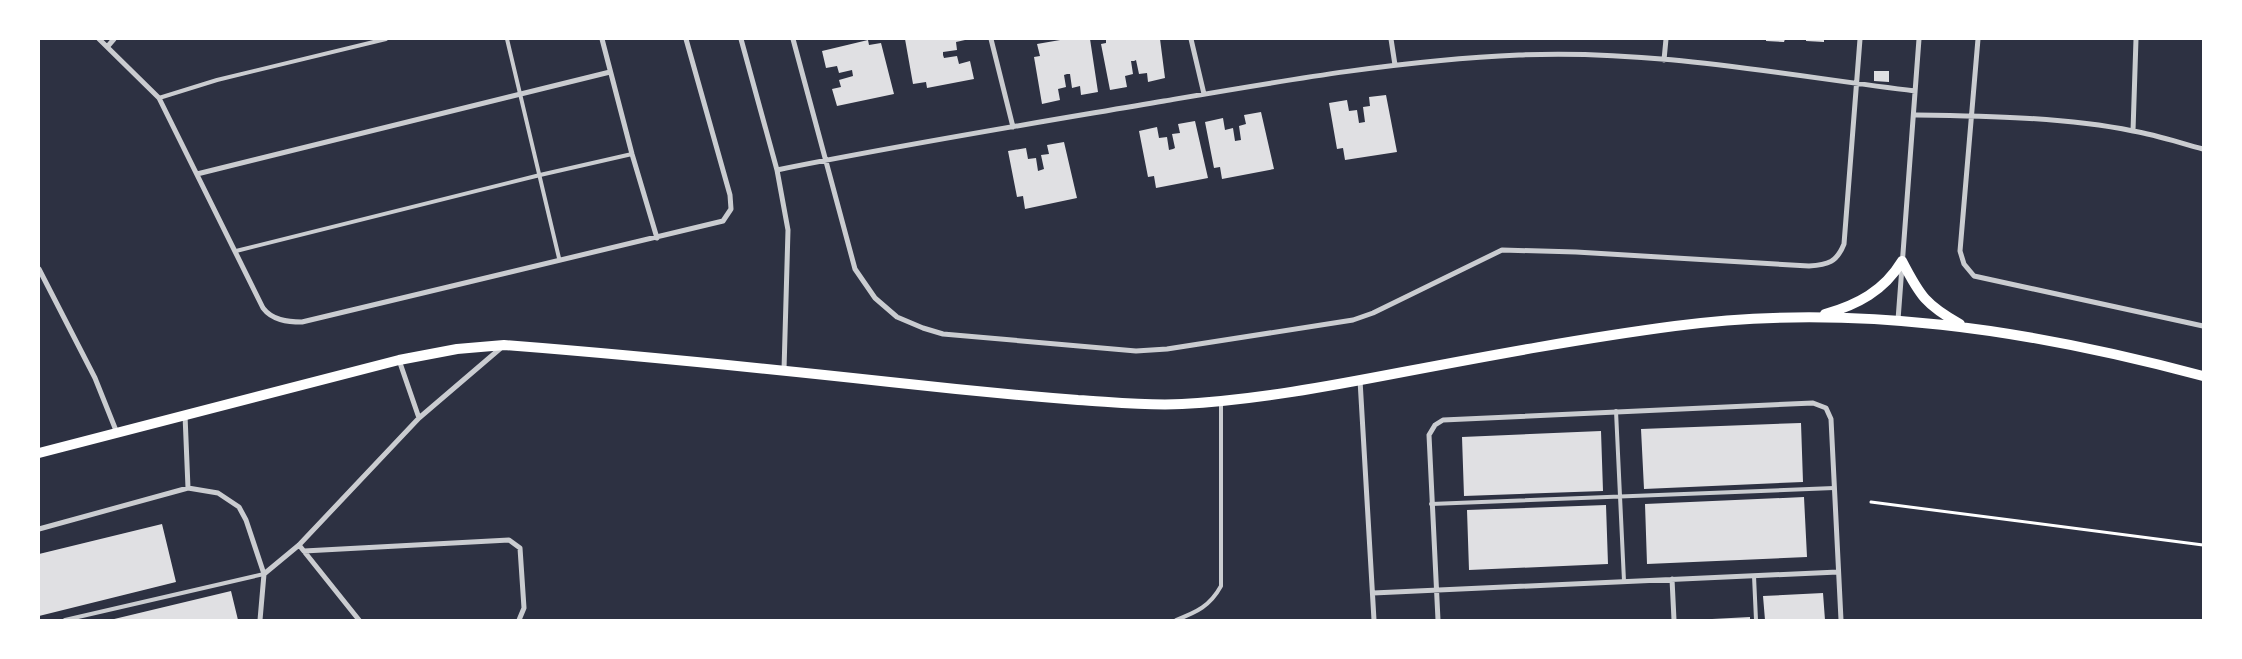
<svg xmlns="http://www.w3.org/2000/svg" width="2242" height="659" viewBox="0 0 2242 659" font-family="Rubik,sans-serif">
<rect width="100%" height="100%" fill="#2d3142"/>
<path fill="#e0e0e3" d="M905 39H965V40L956 42 957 50 943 52V55L944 58 957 56 959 64 970 61 974 79 927 88 926 82 913 84Z
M1066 39H1090L1098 92 1081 95 1080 86 1072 88 1070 74H1067L1064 75 1066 87 1058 89 1060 100 1042 104 1034 57 1040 56 1037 44Z
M1106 39H1160L1165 78 1148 82 1147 73 1139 74 1136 60 1134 61H1131L1133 74 1125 76 1127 87 1110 90 1101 44 1106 43Z
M1766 39H1785L1784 42 1766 41Z
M1806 39H1824V42L1806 41Z
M868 40 869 45 881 43 894 94 837 106 832 89 841 87 839 80 853 76 852 70 839 73 837 66 826 68 822 51Z
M1874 71H1889V82L1874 81Z
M1386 95 1397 152 1345 160 1343 148 1337 149 1329 103 1347 100 1349 111 1357 110 1359 123 1365 122 1363 107 1370 106 1369 97Z
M1261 112 1274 169 1222 179 1220 167 1214 168 1205 122 1223 118 1225 130 1233 128 1235 141 1241 140 1239 126 1246 124 1244 115Z
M1195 121 1208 178 1156 188 1154 176 1148 177 1139 131 1157 127 1159 138 1167 137 1169 150 1173 149 1175 148 1172 134 1180 133 1178 124Z
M1064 142 1077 198 1025 209 1023 196 1017 197 1008 151 1026 148 1028 159 1036 158 1038 171 1044 169 1041 155 1049 154 1047 145Z
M1801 423 1803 482 1644 489 1641 429Z
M1601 431 1603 491 1464 496 1462 437Z
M1804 497 1807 557 1647 564 1645 504Z
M1606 505 1608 564 1469 570 1467 510Z
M162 524 176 582 39 616V554Z
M231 591 238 620H110Z
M1823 593 1825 620H1765L1763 596Z
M1750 617V620H1712V619Z"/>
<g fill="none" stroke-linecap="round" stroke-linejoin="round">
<path stroke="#fff" stroke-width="3" d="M1871 502 2203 545"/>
<path stroke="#caccd0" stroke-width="4" d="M507 39 559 258
M159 98 217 80 386 39
M236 251 540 175 632 154
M1616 411 1624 581
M1431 504 1834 488
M1754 576 1756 620
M65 620 264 574
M1176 620C1197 612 1210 606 1221 586V402"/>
<path stroke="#caccd0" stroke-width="5" d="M99 39 159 98 263 308C272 320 287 322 302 322L723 221 731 209 730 195 686 39
M602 39 632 154 657 238
M741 39 777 170 788 230 784 370
M793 39 855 269 875 298 897 317 923 328 943 334 1136 351 1167 349 1353 320 1373 313 1502 250 1576 252 1809 266C1828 265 1837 262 1844 244L1860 39
M991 39 1013 127
M1191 39 1204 94
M1391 39 1395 65
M1978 39 1960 251 1964 264 1974 276 2203 326
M108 46 114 39
M1664 60 1666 39
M1914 115C1984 116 2064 117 2133 131 2157 135 2180 143 2203 149
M2133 131 2136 39
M777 170C905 144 1035 123 1164 101 1281 81 1400 60 1519 55 1652 49 1784 75 1915 91
M197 174 610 72
M39 269 95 378 117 433
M1898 320 1919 39
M399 360 419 418
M1360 380 1374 620
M185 415 188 488
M39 529 188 488 218 493 239 507 246 520 264 574 260 620
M299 545 359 620
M304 551 509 540 520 548 524 608 519 620
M264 574 299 545 419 418 502 347
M1672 579 1674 620
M1373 593 1838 572
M1438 620 1429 435 1435 425 1443 420 1813 403 1826 408 1831 419 1841 620"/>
<path stroke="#fff" stroke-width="10" d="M1902 261C1920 296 1926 305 1960 324
M1825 314C1857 305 1884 291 1902 261
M39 453 399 360 457 349 504 345C633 355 761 368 890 382 953 389 1015 395 1078 400 1113 402 1147 406 1182 404 1256 400 1330 386 1403 372 1493 355 1584 338 1675 326 1853 302 2031 330 2203 376"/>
</g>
<rect width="2242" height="659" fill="none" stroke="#ffffff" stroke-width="80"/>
</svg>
